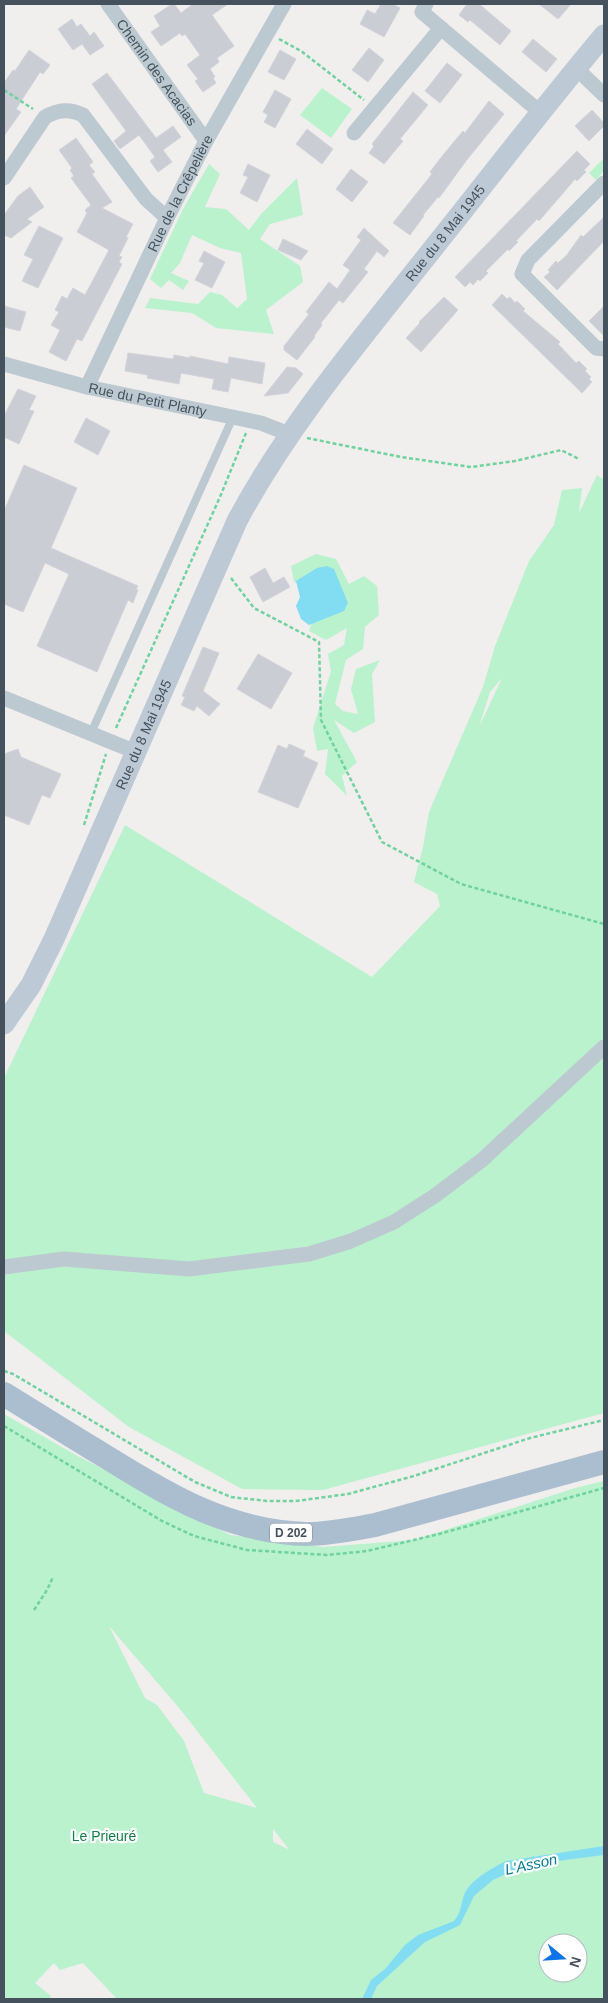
<svg xmlns="http://www.w3.org/2000/svg" width="608" height="2003" viewBox="0 0 608 2003" font-family="Arial,sans-serif">
<rect width="100%" height="100%" fill="#f1eeee"/>
<path fill="#b9f2cd" fill-rule="evenodd" d="M322 88 352 109 331 138 300 115Z
M604 158V171L596 180 589 173Z
M209 164 220 174 205 207 226 209 249 230 262 213 297 178 303 215 270 224 260 239 300 266 303 282 266 310 274 334 216 328 192 313 145 308 150 298 198 304 210 292 222 295 237 308 247 299 241 253 220 248 192 235 180 263 171 273 189 281 183 290 169 280 161 288 150 279 183 209Z
M597 475 604 480V1413L323 1490 242 1489 129 1427 4 1331V1078L125 825 372 977 440 906 437 894 414 882 423 847 429 812 483 687 495 646 529 561 554 525 562 490 582 488 579 513ZM502 678 479 727 490 692Z
M316 554 336 559 349 584 364 576 377 586 379 615 365 627 363 649 346 660 335 704 343 711 358 714 351 689 356 669 380 660 372 674 375 722 354 733 334 720 357 762 342 776 347 796 325 774 328 749 317 751 313 728 331 671 328 654 344 645 347 628 326 640 309 631 315 613 308 586 294 582 291 566Z
M4 1414 76 1455 230 1535 323 1547 414 1540 575 1488 604 1481V1999H117L83 1963 60 1970 54 1963 35 1983 51 1996 49 1999H4ZM109 1626 180 1709 257 1808 204 1793 184 1741 157 1705 145 1698ZM273 1829 288 1848V1849L273 1842ZM548 1943H578V1973H548Z"/>
<path fill="#83ddf2" d="M327 566 334 569 348 603 344 611 309 625 301 619 296 606 300 597 296 581 317 568Z
M604 1846V1855L542 1863 514 1870 493 1880 474 1896 460 1925 425 1942 377 1986 371 1999H362L371 1980 385 1969 405 1945 418 1935 454 1921C461 1913 461 1904 464 1895 470 1880 492 1868 506 1861Z"/>
<path fill="#cacdd3" stroke="#d1d4da" d="M172 4H174L181 13 193 4H228L212 15 234 46 217 58 219 62 210 69 215 77 213 78 216 83 203 92 195 81 198 79 187 65 200 55 185 34 182 36 180 33 161 46 151 32 160 26 154 16Z
M381 4H392L400 8 384 37 360 24 367 10 375 14Z
M467 4H479L511 31 500 45 470 20 468 22 459 15Z
M539 4H571L558 19Z
M72 19 77 27 81 24 90 36 94 32 104 46 90 55 82 44 73 50 58 29Z
M533 39 557 59 546 72 522 52Z
M369 48 384 60 368 82 352 70Z
M29 50 50 65 43 74 40 72 16 109 21 112 4 136V83L13 70 15 71Z
M280 50 296 59 284 80 268 72Z
M447 63 462 75 440 103 425 91Z
M107 73 156 138 173 126 181 137 163 150 172 162 158 172 150 161 155 157 139 135 120 149 114 141 126 131 92 84Z
M275 90 291 99 275 128 264 122 268 115 263 112Z
M413 92 428 105 400 139 403 141 384 164 369 153 374 146 372 144Z
M489 101 504 114 466 161 439 198 438 197 423 215 424 216 410 235 393 223 432 174 430 172 443 155 463 131 465 133Z
M592 110 604 123V126L589 141 575 126Z
M307 129 333 149 322 164 296 144Z
M76 138 93 162 89 165 95 172 92 174 112 202 102 208 133 224 126 237 128 238 119 256 122 257 119 262 122 264 82 341 77 339 66 361 49 352 60 330 51 325 59 312 55 310 62 296 67 299 73 288 85 295 109 250 77 232 87 213 85 210 91 205 71 178 74 176 70 170 72 168 59 150Z
M577 151 590 164 584 170 586 172 577 181 575 179 570 185 539 221 537 219 516 241 518 242 509 251 508 249 486 271 488 273 480 281 478 279 473 285 470 282 465 287 455 277Z
M248 164 270 175 257 202 240 193 248 177 243 175Z
M351 169 368 182 352 202 336 189Z
M30 187 44 207 27 219 32 222 11 238 4 235V215L18 196Z
M604 217V241L557 290 544 277 550 272 548 270 556 261 558 263 566 256 581 235 583 237Z
M39 226 63 238 38 288 22 281 33 259 24 255Z
M364 228 389 251 384 257 377 251 364 269 368 272 343 303 339 300 321 323 322 325 314 336 315 337 297 360 284 350V346L309 314 306 312 329 282 337 289 350 270 343 265 361 240 357 237Z
M283 239 308 251 301 260 278 250Z
M204 251 225 262 212 288 195 280 204 263 199 261Z
M502 294 507 299 510 297 515 303 517 301 525 309 523 311 560 342 558 344 576 363 579 361 587 369 585 371 591 377 589 379 592 382 582 393 492 305Z
M444 297 458 310 421 352 406 338 420 323 419 322Z
M4 306 26 312 20 331 4 327Z
M604 306V336L589 321Z
M128 353 173 359 174 355 190 358V356L228 364 229 357 265 363 262 384 231 378 228 392 212 389 214 379 181 373 179 384 147 378 148 375 125 371Z
M287 367 296 368 303 374 288 393 264 396Z
M18 389 36 396 29 410 34 411 19 444 4 437V416Z
M86 418 110 431 98 455 74 442Z
M24 465 77 488 51 548 138 586 136 589 138 590 133 603 128 600 97 672 37 646 69 574 45 563 23 612 4 604V511Z
M265 568 273 583 284 577 290 587 263 602 250 577Z
M203 647 219 653 203 691 220 704 209 716 197 706 194 711 181 705 185 697 182 696Z
M258 654 292 673 271 709 237 689Z
M289 744 305 751 303 756 318 763 298 808 258 792 278 745 287 749Z
M18 749 21 757 61 774 50 798 42 795 29 825 4 815V754Z"/>
<g fill="none" stroke-linecap="round" stroke-linejoin="round">
<path stroke="#6fd29f" stroke-width="2.5" stroke-dasharray="4 2.5" stroke-linecap="butt" d="M279 39 301 51 364 100
M4 90 33 109
M307 438 401 457 471 467 515 461 561 450 579 459
M231 578 254 608 319 642 321 720 382 842 461 884 604 924
M116 728 220 497 246 433
M84 825 106 754
M4 1371 13 1374 195 1482 231 1497 267 1501H296L348 1494 414 1476 530 1438 604 1420
M4 1426 162 1521 194 1536 247 1550 327 1555 367 1551 439 1534 604 1488
M34 1610 47 1590 53 1577"/>
<path stroke="#bdc9d1" stroke-width="8" d="M91 733 233 417"/>
<g stroke="#bdc9d1" stroke-width="15">
<path id="s1" d="M108 4 206 141"/>
<path d="M426 4 422 12 541 113"/>
<path d="M576 68 604 95"/>
<path d="M354 133 441 28"/>
<path d="M4 178 45 117C58 110 69 108 83 115L146 199 167 218"/>
<path d="M604 183 528 260 522 274 596 348 604 349"/>
<path id="s2" d="M4 364 87 387 261 423 289 434"/>
<path id="s3" d="M87 387 167 218 206 141 284 4"/>
<path d="M4 698 136 752"/>
<path d="M4 1267 64 1259 189 1269 309 1254 351 1241 394 1222 436 1195 482 1160 604 1047"/>
</g>
<path stroke="#bdcad6" stroke-width="21" id="s4" d="M4 1024 31 985 54 939 237 521C286 429 354 348 419 266 481 189 541 110 604 35"/>
<path stroke="#abbecf" stroke-width="24" d="M4 1394C38 1415 73 1437 108 1458 171 1497 230 1532 307 1534 330 1534 353 1529 375 1525L604 1462"/>
</g>
<g text-anchor="middle" dominant-baseline="central" stroke-width="4.5" stroke-linejoin="round" paint-order="stroke">
<rect fill="#fff" stroke="#7d868e" stroke-width="1" x="270" y="1523.5" width="42" height="19" rx="4"/>
<g font-size="12" font-weight="bold" fill="#45525d">
<text x="291" y="1533">D 202</text>
</g>
<g font-size="14" fill="#45525d" stroke="#fff">
<text stroke="none"><textPath href="#s1" startOffset="84">Chemin des Acacias</textPath></text>
<text stroke="none"><textPath href="#s3" startOffset="215">Rue de la Crêpelière</textPath></text>
<text stroke="none"><textPath href="#s4" startOffset="911">Rue du 8 Mai 1945</textPath></text>
<text stroke="none"><textPath href="#s2" startOffset="148">Rue du Petit Planty</textPath></text>
<text stroke="none"><textPath href="#s4" startOffset="322">Rue du 8 Mai 1945</textPath></text>
</g>
<g font-size="14" fill="#118347" stroke="#fff">
<text x="104" y="1836">Le Prieuré</text>
</g>
<g font-size="15" font-style="italic" fill="#057e99" stroke="#fff">
<text transform="translate(531 1864) rotate(-12)">L'Asson</text>
</g>
</g>
<rect width="608" height="2003" fill="none" stroke="#45525d" stroke-width="10"/>
<g transform="translate(563 1958) rotate(108)"><circle r="24" fill="#ffffff" stroke="#b5babe"/>
<path d="M0-4L9 19L0 12L-9 19Z" fill="#0d73eb"/>
<text y="-8" font-size="14" font-weight="bold" text-anchor="middle" fill="#45525d">N</text>
</g>
</svg>
